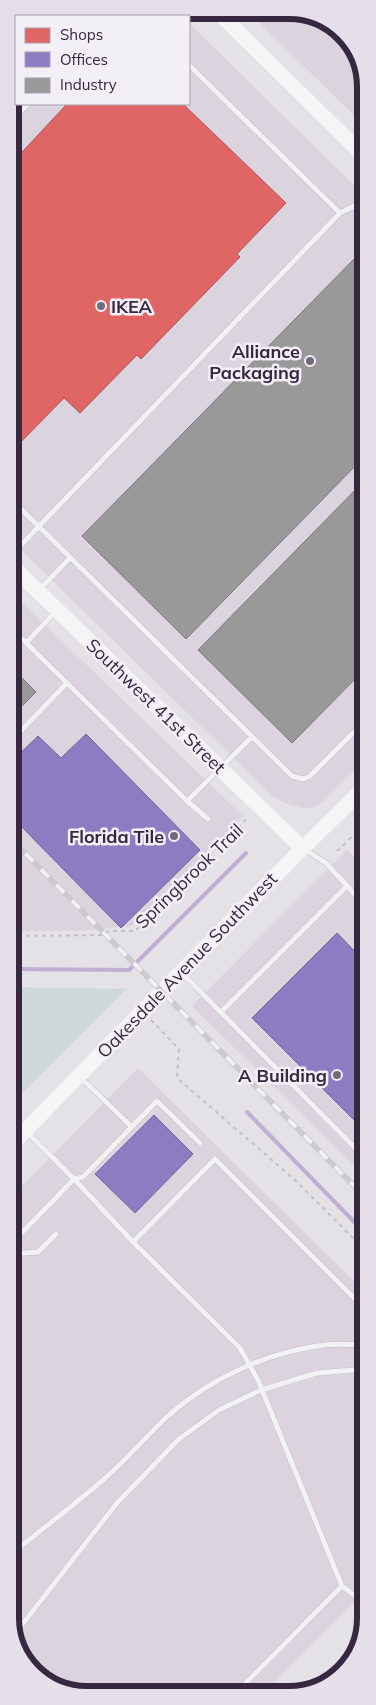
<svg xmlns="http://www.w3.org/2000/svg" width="376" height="1705" viewBox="0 0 376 1705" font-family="Mulish,sans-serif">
<rect width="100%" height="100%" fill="#e4e1e7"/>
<path fill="#dbd4df" d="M86 10 177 11 182 16H71Z
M248 12 309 13 347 36 365 77V126Z
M189 23 365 196 366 759 323 802 312 808H302L285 803 272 796 10 539V82L16 68V104H189Z
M10 591 243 816 132 926 79 931H10Z
M347 850 366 868V1178L192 1006Z
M138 1068 366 1293V1590L263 1694 71 1693 29 1669 11 1628 10 1198Z"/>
<path fill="#d0d9d9" d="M10 987 126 989 10 1105Z"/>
<path fill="#e06666" stroke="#ad535b" d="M67 104H183L286 203 237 254 240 257 141 359 137 355 80 413 64 398 10 453V165Z"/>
<path fill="#8e7cc3" stroke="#74629c" d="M86 734 200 850 121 928 10 815V763L38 736 61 758Z
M337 933 366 963V1132L252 1018Z
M154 1115 193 1154 135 1213 95 1174Z"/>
<path fill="#999" stroke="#7c777f" d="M357 256 365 265V456L186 639 82 536Z
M366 479V668L292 743 198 650Z
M10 666 36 692 10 718Z"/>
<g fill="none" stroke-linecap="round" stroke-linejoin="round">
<path stroke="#c0aed3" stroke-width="4" d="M359 857 366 854
M10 969 129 970 246 853
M247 1112 366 1234"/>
<defs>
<path id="lane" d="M133 11 139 16
M80 16 85 11
M189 65 340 213
M10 87 16 82
M10 122 28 104
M354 206 365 218
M10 498 292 776 303 779 310 776 366 720
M11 564 19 547 340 213 354 206 365 194
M39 590 70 558
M10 627 187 801 208 819
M26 643 57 610
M10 742 67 683
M187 801 252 737
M304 849 326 863 360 900 366 902
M183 974 366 1159
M221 1012 347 886
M80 1077 132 1127
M26 1131 74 1179 133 1242 240 1348 258 1380 342 1586 235 1694
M133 1242 215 1159 366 1310
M11 1244 74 1179 83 1177 157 1101 200 1143
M11 1254 38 1252 56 1234
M11 1554C41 1530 73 1506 103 1480 127 1460 147 1435 170 1414 213 1377 268 1352 324 1345 337 1343 352 1345 366 1345
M342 1586 354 1595 366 1583
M14 1635 117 1503 179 1439 219 1410 261 1390 317 1373 366 1369"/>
</defs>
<use href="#lane" stroke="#c1bec5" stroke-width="6"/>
<path stroke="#c4c0c7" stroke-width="2" stroke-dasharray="4 4" stroke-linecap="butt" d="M100 12 104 16
M10 157 14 161
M337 851 366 823
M10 936 102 935 109 931H135L247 818
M151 1020 179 1049 177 1078 295 1180 366 1251"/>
<use href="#lane" stroke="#f2f1f3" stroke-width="5"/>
<path stroke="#f6f5f6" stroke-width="15" d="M217 11 365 157
M10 564 302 848
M10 1146 294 857 366 786"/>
<defs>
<path id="rail" d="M10 838 366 1198"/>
</defs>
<use href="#rail" stroke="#cccace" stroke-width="5.5"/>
<use href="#rail" stroke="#f3eff6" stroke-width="4" stroke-dasharray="11" stroke-linecap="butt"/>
</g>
<g fill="#74687b" stroke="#f3eff6" stroke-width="2">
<circle cx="101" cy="306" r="5"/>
<circle cx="310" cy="361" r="5"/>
<circle cx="174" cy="836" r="5"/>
<circle cx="337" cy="1075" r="5"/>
</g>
<g text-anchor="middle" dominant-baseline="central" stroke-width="5" stroke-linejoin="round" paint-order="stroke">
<g font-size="18" font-weight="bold" fill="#372741" stroke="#f3eff6" text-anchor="end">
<text x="111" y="306" text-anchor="start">IKEA</text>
<text x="300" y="351">Alliance<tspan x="300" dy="21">Packaging</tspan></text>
<text x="164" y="836">Florida Tile</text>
<text x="327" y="1075">A Building</text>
</g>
<g font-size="18" fill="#372741" stroke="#f3eff6">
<text transform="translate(156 706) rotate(44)">Southwest 41st Street</text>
<text transform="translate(189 876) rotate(-44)">Springbrook Trail</text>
<text transform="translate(187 965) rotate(-46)">Oakesdale Avenue Southwest</text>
</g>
</g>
<path d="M0 0H376V1705H0ZM87 19H289A68 68 0 0 1 357 87V1618A68 68 0 0 1 289 1686H87A68 68 0 0 1 19 1618V87A68 68 0 0 1 87 19Z" fill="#e4dfe8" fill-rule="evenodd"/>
<path fill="none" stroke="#372741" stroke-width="6" d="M87 19H289A68 68 0 0 1 357 87V1618A68 68 0 0 1 289 1686H87A68 68 0 0 1 19 1618V87A68 68 0 0 1 87 19Z"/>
<rect x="15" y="15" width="175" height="90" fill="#f3eff6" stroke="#a89fae"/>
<rect x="25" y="28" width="25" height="15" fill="#e06666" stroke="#a89fae"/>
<text x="60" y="40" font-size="15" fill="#372741">Shops</text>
<rect x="25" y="52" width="25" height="15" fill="#8e7cc3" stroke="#a89fae"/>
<text x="60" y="65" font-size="15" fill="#372741">Offices</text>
<rect x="25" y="78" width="25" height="15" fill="#999999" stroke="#a89fae"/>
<text x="60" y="90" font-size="15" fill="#372741">Industry</text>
</svg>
